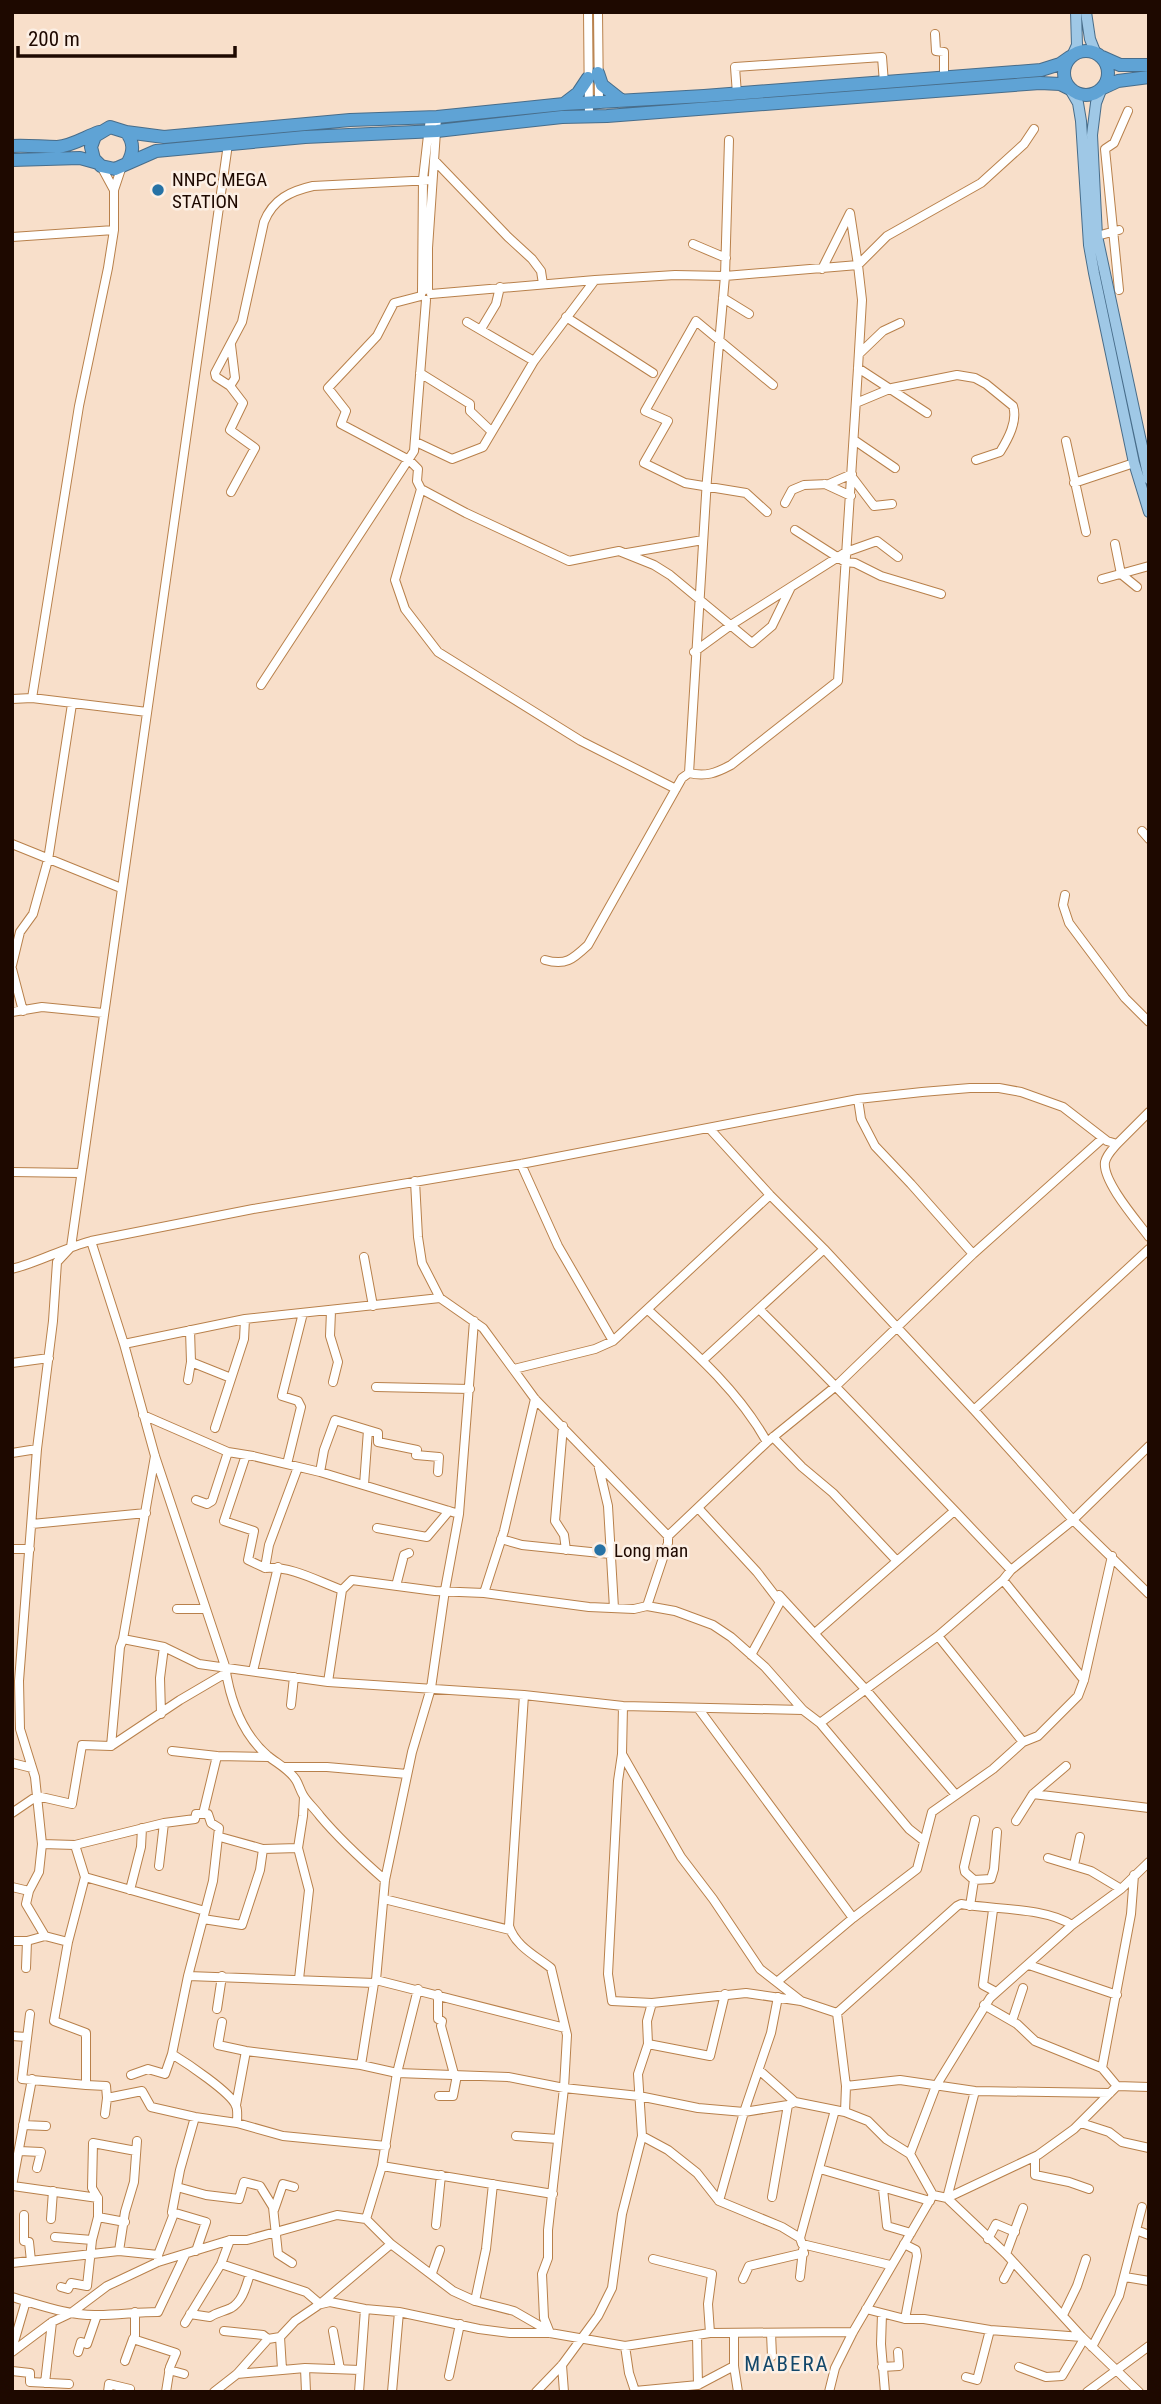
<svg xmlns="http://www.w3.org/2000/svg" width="1161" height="2404" viewBox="0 0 1161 2404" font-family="'Roboto Condensed',sans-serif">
<rect width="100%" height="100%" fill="#f8dfca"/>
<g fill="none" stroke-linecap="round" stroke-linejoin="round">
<defs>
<path id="minor" d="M588 12 589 117
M598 12 599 104
M935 34 936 51 944 52V78
M737 94 735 67 882 57 884 83
M228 144 71 1247 57 1262 53 1321 37 1449 19 1681 20 1729 35 1777 42 1844 39 1872 29 1891 26 1904 45 1936 68 1942 54 2021 86 2033V2085L106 2086 107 2098 142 2091 151 2107 195 2117 237 2123 283 2136 386 2146
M435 161 508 237 532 259 541 271 543 284
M101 166 114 190
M1097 236 1119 230
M12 237 114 230
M693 244 726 258
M822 269 850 213 858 265 887 236 981 183 1024 144 1034 129
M428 290V248L437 117
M1119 290 1105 149 1114 143 1128 111
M422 292 423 179 430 118
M431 294 595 280
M421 296 394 303 377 336 328 388 346 411 341 424 409 460 418 469 417 481 421 489 466 513 569 561 619 551 654 565 670 575 752 643 772 626 791 587
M723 298 749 314
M566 317 653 373
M467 322 534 361
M481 329 496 304 500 287
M231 345 235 378 230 386 216 377 215 373 242 322 264 222C273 199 291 191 313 186L432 180
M859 354 883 331 900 323
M858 368 927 413
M420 373 470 404V411L491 431
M230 386 243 403 230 430 255 448 231 492
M856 403 892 388 957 375 975 378 986 384 1013 406C1018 421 1008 439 1000 452L976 460
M854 440 895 468
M1066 441 1086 532
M416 442 452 459 483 447 534 361 595 280 675 275 725 276 858 265 862 300 858 368 838 681 731 765C716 773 706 777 689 773
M852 477 874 506 892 504
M1074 483 1134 463
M825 484 851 496
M421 489 395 580 405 609 438 652 581 741 676 789
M785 503 792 490 804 485 829 484 852 474
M767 512 746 493 685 483 644 463 668 421 645 411 696 321 773 385
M795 530 845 562 855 563 881 576 941 594
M1115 544 1121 574 1137 587
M627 553 703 540
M1102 579 1149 566
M694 652 731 625 846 552 877 541 898 557
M261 685 414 451 426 300
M32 698 79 406 108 268 114 230V190L122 166
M12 699 32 698 147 712
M1142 831 1149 839
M12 844 121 888
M1065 895 1063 905 1069 923 1125 998 1149 1022
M545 960C566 966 573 959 588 945L682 778 689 773 707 479 725 276 729 140
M12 965 20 932 33 914 48 860 72 704
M12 969 23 1011
M12 1012 42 1007 103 1013
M858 1099 861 1119 875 1146 911 1184 973 1254
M709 1128 770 1195 824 1249 974 1410 1073 1520 1149 1594
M1117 1144C1112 1150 1107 1154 1105 1162 1102 1181 1137 1221 1149 1237
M521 1164 558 1246 613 1341
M12 1172 80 1173
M415 1181 418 1237 422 1263 440 1298 483 1328 535 1399 668 1536
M91 1241 124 1344 155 1456 225 1666C230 1700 241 1733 268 1756 278 1764 289 1769 296 1780 299 1785 300 1790 303 1795 307 1802 315 1809 320 1816 340 1840 361 1859 385 1880
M364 1257 373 1306
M12 1269C39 1262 64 1248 91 1241L253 1209 521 1164 858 1099 922 1092 970 1088H999L1021 1092 1063 1107 1107 1141 1117 1144 1149 1112
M648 1310C692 1350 738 1390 767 1442
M760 1310C846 1395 928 1483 1011 1570
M331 1311 330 1336 338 1362 333 1382
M190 1330 191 1362 231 1378
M124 1344 245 1319 440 1298
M703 1360 824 1249
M12 1363 49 1358
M514 1369 595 1349 613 1341 770 1195
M188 1380 191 1362
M376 1387 470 1389
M974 1410 1149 1249
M143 1415 228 1452 253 1456 320 1472 459 1514
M563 1426 555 1521 564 1535 566 1550
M215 1428 244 1339 245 1319
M368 1430 378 1433V1442L417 1450 416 1455 439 1457 438 1472
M773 1437 802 1467 833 1493 896 1560
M12 1453 37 1449
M246 1455 224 1521 254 1531 248 1560 265 1568
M155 1456 123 1639 164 1647 199 1664 328 1682 524 1695 623 1706 803 1710
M287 1464 301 1407 298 1401 282 1396 303 1313
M298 1467 269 1545 265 1568C292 1566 317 1581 342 1590
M599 1468 608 1506 614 1608
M320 1472 324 1450 335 1420 368 1430 364 1485
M196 1500 207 1504 212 1501 228 1452
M699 1509 757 1572 780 1602 779 1595 867 1691 956 1795
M32 1524 146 1513
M377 1528 427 1537 449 1511
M501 1539 522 1545 610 1554
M12 1549H30
M1003 1580 1084 1680
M396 1586 404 1555 409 1553
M484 1593 504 1531 535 1399
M647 1606 668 1543V1536L767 1442 836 1386 973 1254 1103 1138
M177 1609H205
M815 1633 953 1512
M938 1636 1023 1742
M751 1655 780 1602
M253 1671 278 1567
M328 1682 342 1590 352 1580 435 1591 484 1593 589 1607 634 1609 647 1606 675 1611 713 1625 731 1637 765 1667 803 1710 820 1723 909 1829 923 1840
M524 1695 509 1926C515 1946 536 1956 551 1968L567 2035 564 2088 548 2230V2258L542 2274 544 2318 550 2333
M291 1705 294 1677
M623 1706 622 1754 681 1857 713 1899 760 1969 801 2001 837 2013
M698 1708 853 1918
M161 1714 160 1678 164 1647
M820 1723 938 1636 1003 1580 1011 1570 1073 1520 1149 1446
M111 1746 120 1647 123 1639
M172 1751 217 1756 269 1757
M622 1754 618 1781 608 1974 612 2001 652 2003 746 1993 801 2001
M12 1763 32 1768
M285 1767H327L407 1774
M1033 1794 1149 1808
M12 1813 37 1796 72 1804 82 1745 111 1746 180 1700 226 1673
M203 1814 217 1756
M1016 1821 1033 1794 1066 1766
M220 1837 263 1849 298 1848
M42 1844 75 1845 85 1877 68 1942
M75 1845 164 1823 195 1819 196 1814H208L211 1823 219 1828 213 1881 188 1976 172 2054 165 2074 148 2069 131 2075
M1048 1858 1091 1871 1121 1889
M1074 1865 1080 1837
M159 1866 164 1823
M85 1877 205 1911
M974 1880 991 1879 994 1869 997 1832
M12 1887 29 1891
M130 1890 141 1847 142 1828
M384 1899 510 1930
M970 1906 974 1880 965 1872 964 1867 975 1820
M993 1910 983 1985 996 1992
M203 1919 242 1925 260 1870 263 1849
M12 1941H27L45 1936
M1029 1965 1117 1995
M26 1968 27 1941
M188 1976 374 1983 376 1980 565 2028
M299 1979 309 1890 298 1848 303 1816 304 1797
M376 1980 385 1880 412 1752 431 1688 445 1590 459 1514 474 1321
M778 1981 853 1918 917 1869 932 1812 993 1769 1023 1742 1038 1736 1078 1696 1084 1680 1112 1556
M438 1994V2019L442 2021 441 2026 454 2074
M984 2005 1017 2024 1035 2041 1102 2068 1117 2086 1149 2087
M217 2009 222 1976
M837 2013 957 1906 961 1904C995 1910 1044 1907 1072 1925
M837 2013 846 2086 845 2112
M30 2014 22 2079 86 2085
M1012 2021 1023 1988
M222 2022 218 2045 246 2051 361 2065 397 2073 508 2077 564 2088 639 2096 698 2108 744 2112 788 2105 795 2102 845 2112 868 2121 886 2139 910 2154 933 2195 947 2198 1006 2254 1082 2337 1139 2392
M12 2036 26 2037
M648 2044 710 2056 725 1994
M172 2054C185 2062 232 2093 236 2106 238 2110 237 2118 237 2123
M361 2065 374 1983
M1102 2068 1131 1914 1134 1875
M759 2070 795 2102
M846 2086 900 2080 975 2091 1110 2093
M439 2096H453L457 2075
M236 2105 246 2051
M105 2114 107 2098
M1081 2123 1109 2132 1122 2142 1149 2148
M23 2125 46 2126
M516 2136 558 2139
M642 2136 668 2150 697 2173 719 2201 782 2227 800 2238 802 2244 890 2265
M19 2151 41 2152 37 2168
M910 2154 936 2086 990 1998 1072 1925 1121 1889 1149 1862
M1035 2157V2175L1069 2182 1089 2189
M382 2166 553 2194
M820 2169 930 2201
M12 2186 32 2079
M13 2186 98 2198
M177 2187 206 2195 239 2199 244 2182 260 2186 273 2207 278 2254 292 2263
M883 2189 887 2226 911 2233
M772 2197 788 2105
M947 2198 1038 2155 1074 2129 1117 2086
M947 2198 975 2091
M719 2201 744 2112 771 2033 778 1997
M274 2210 283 2184 294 2187
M172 2212 206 2222 196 2251
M24 2215V2241L29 2242 31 2261
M98 2217 125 2222
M51 2219 53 2191
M366 2219 382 2166 397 2073 418 1989
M436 2225 441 2175
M1136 2230 1149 2235
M55 2237 92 2240
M800 2238 835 2110
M988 2239 996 2224 1015 2232
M904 2244 916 2250 917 2256 905 2319
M119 2251 125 2212 134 2182 137 2141
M1006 2254 1023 2208
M653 2259 712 2274 708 2304 710 2333
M158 2262V2255L173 2216 172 2212 180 2170 195 2117
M12 2263 119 2251 158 2255
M221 2264 306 2292 320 2304
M432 2273 440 2250
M800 2277 803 2250
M1125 2277 1149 2281
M743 2279 749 2266 804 2253
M1004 2279 1013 2262
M61 2287 68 2289 71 2283 87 2286 92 2240 98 2217V2198L92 2188 93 2143 136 2151
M12 2297C40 2305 69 2316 98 2315 118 2315 138 2312 158 2312L185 2255
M475 2301 486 2249 493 2184
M317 2305 330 2302 365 2309 399 2312 479 2329 510 2333H550L625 2346 710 2333 853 2332
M866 2309 905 2319H924L990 2330 1082 2337
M135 2312V2336L133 2339 176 2353 170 2367 166 2392
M190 2314 210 2317C217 2312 223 2312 231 2308 243 2301 246 2286 250 2274
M882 2314 881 2344 885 2392
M1063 2315 1077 2286 1086 2259
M185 2323 221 2264 230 2240
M224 2331 263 2335 268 2339
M333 2331 340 2369
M734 2333V2366L738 2392
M771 2333 772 2356
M697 2336 698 2385
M280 2337 282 2369
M625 2346 629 2373 635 2391 698 2385 734 2366
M1092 2347 1119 2296 1142 2207
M12 2349 26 2301
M12 2352 52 2322 71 2313 107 2286 158 2262 230 2240H247L337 2215 366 2219 391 2244 453 2291 475 2301 514 2311 547 2330
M78 2352 81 2342 87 2344 97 2315
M125 2361 133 2339
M562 2365 564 2392
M882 2367 899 2366 898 2352
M1019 2367 1046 2377 1062 2376 1084 2339
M305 2368 306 2392
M169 2370 184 2374
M12 2371 30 2373V2382L69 2384
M237 2374 305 2368 360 2370
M449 2376 460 2324
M966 2377 977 2380 990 2330
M45 2383 52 2322
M108 2392 109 2384 130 2389
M214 2392 237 2374 268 2339 280 2337 295 2321 320 2304 391 2244
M359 2392 365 2309
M392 2392 399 2312
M536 2392 562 2365 598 2316 612 2288 622 2214 642 2136 638 2074 648 2044 647 2021 652 2003
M829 2392 835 2368 853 2332 933 2195
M1087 2392 1149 2346"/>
<path id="major" d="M1086 12 1090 39 1096 54
M1072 56 1077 45 1076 12
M1101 90 1096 103 1092 135 1097 236 1149 479
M1071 91 1078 103 1081 121 1089 245 1094 273 1134 463 1149 512"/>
<path id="highway" d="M1064 73a22 22 0 1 1 44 0a22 22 0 1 1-44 0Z
M1102 57 1120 65H1149
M598 73 602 85 621 100
M1103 88 1118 81 1149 77
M565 103 578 93 588 78
M126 132 164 137 350 120 437 117 564 104 704 96 1041 70 1060 64 1070 57
M12 146C27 145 42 147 57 147 72 146 85 137 99 132
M12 160 80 158 98 163
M128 162C134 151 134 142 126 132L110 127 95 136 91 147 94 159 101 166 115 169 156 151 305 137 437 131 562 117 607 116 1040 83 1060 84 1070 89"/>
</defs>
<use href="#minor" stroke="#b8804b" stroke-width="10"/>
<use href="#major" stroke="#486d8a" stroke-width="12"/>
<use href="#highway" stroke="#486d8a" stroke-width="14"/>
<use href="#minor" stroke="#fff" stroke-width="8"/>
<use href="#major" stroke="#9fc8e6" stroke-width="10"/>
<use href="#highway" stroke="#5fa3d5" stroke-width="12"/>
</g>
<g fill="#2672a5" stroke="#fcefe4" stroke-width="2.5">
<circle cx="158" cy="190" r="7"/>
<circle cx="600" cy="1550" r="7"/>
</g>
<g text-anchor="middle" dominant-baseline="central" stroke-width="5" stroke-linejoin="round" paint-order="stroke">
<g font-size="19" fill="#1e0900" stroke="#fcefe4" text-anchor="start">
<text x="172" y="179">NNPC MEGA<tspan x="172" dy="22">STATION</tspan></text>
<text x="614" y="1550">Long man</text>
</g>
<g font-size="21" letter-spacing="2" fill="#12476a" stroke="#fcefe4">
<text x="787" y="2364">MABERA</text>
</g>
</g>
<rect width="1161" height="2404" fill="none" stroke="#1e0900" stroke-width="28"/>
<path d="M18 46v10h217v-10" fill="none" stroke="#1e0900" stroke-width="3.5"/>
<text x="28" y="46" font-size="21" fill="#1e0900" stroke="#fcefe4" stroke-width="5" paint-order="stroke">200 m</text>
</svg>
